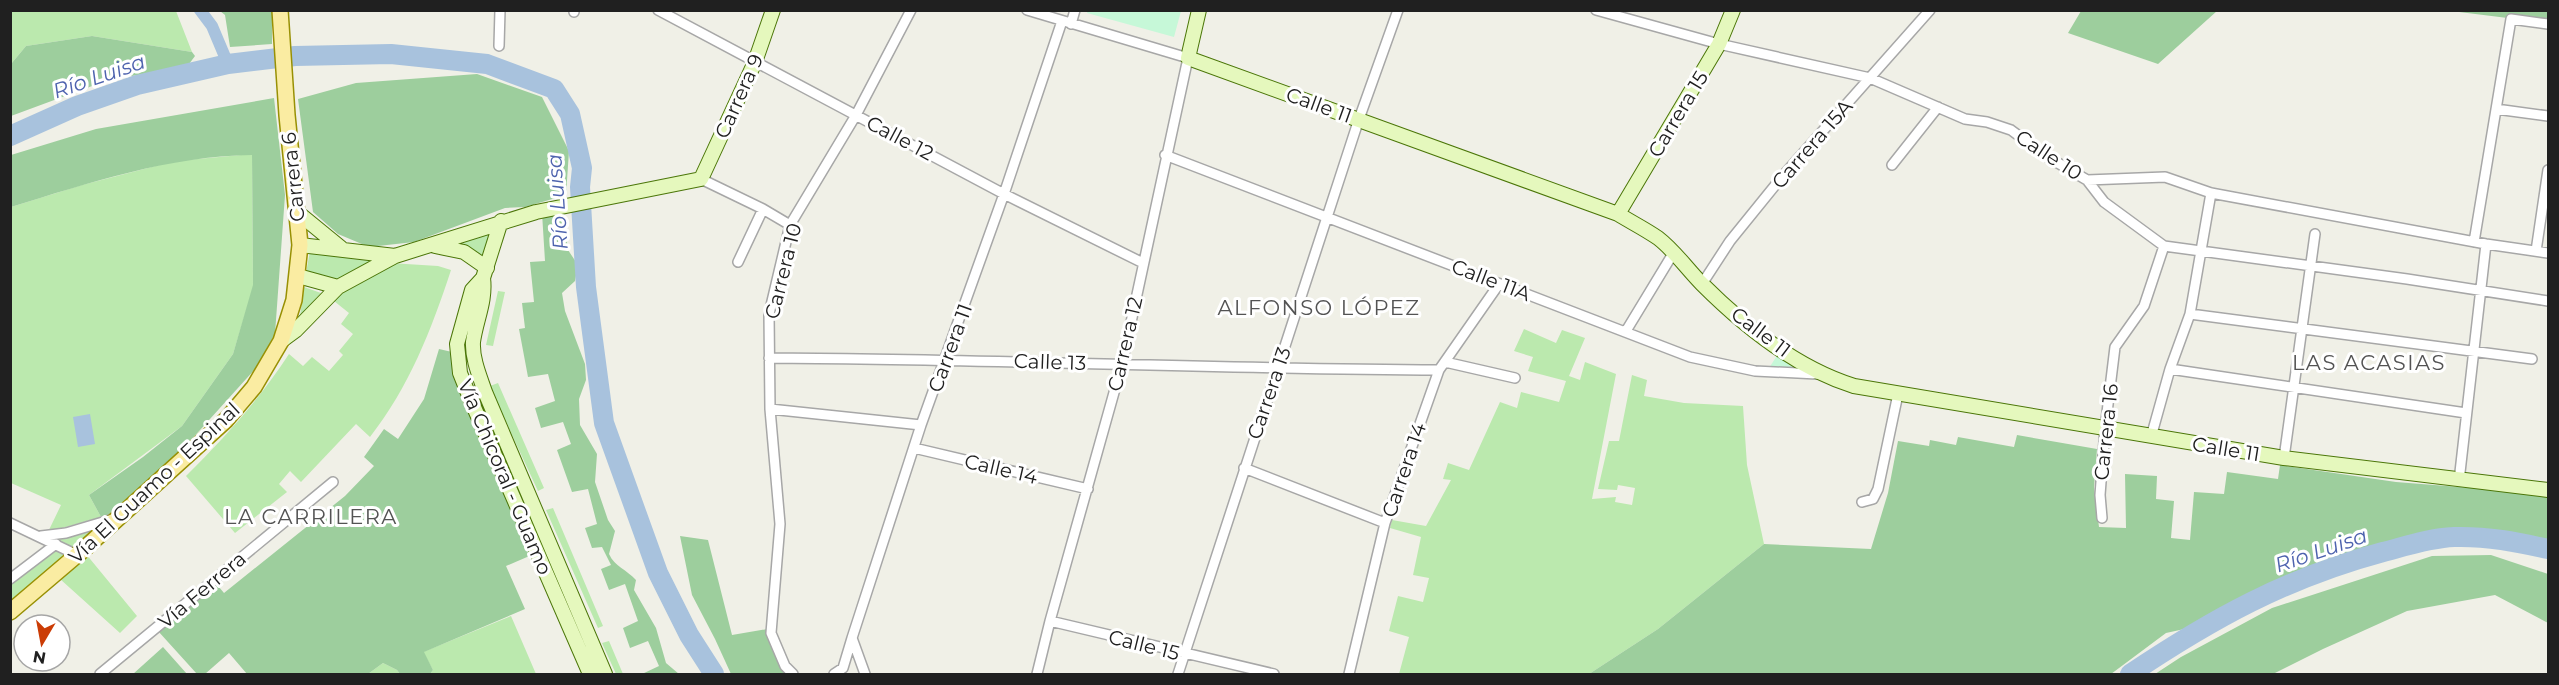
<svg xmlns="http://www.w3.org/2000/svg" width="2559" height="685" viewBox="0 0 2559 685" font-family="Montserrat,sans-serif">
<rect width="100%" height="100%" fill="#f0f0e7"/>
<path fill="#bbe9ae" d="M11 11H176L192 52 92 36 26 46 11 64Z
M252 154 253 288 233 354 182 426 89 495 101 517 48 532 61 505 11 483V207L82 185 175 161Z
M493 227 486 260 458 240Z
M310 251 376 259 339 282 306 273Z
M390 263 438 266 451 270C431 331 409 387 370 437L356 424 301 482 290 471 279 484 287 492 235 533 186 476C224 438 259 400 289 354L303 366 312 357 329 371 343 355 339 351 353 334 341 324 349 313 334 301 351 284Z
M304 287 321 293 300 316Z
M498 291 505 292 493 346 486 345Z
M1524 329 1556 343 1562 330 1585 338 1569 376 1580 380 1585 362 1616 374 1592 499 1616 497 1615 502 1632 505 1635 488 1618 485 1617 490 1598 489 1609 441H1619L1632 375 1647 380 1644 396 1684 403 1743 406 1747 465 1764 544 1658 629 1589 674H1399L1409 637 1389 631 1398 596 1423 602 1429 578 1413 575 1421 537 1390 528 1392 520 1426 526 1451 480 1443 479 1448 463 1469 470 1500 402 1517 408 1521 392 1559 402 1566 381 1528 371 1533 357 1514 351Z
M498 383 544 488 538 491 494 396 490 386Z
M553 508 603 626 598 628 546 510Z
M107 523 78 549 50 538Z
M56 549 70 557 16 601 11 598 10 583Z
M86 554 137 616 120 633 60 579Z
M511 616 536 674H430L433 670 423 652Z
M609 641 623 674H616L602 643Z
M383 663 397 670 400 674H368Z"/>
<path fill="#9dce9d" d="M220 11H272V44L230 47 225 15Z
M2081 11V10L2217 11 2158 64 2068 33Z
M2451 11H2548V23Z
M92 36 192 52 195 56 186 68 111 79 11 116V64L26 46Z
M477 74 542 97 569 151 566 195 525 207 505 208 414 242 369 247 338 234 313 212 298 99 356 83Z
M274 98 285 195 275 334 256 368 182 450 118 513 101 517 89 495 143 457 182 426 233 354 253 285 252 155C169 156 89 183 11 207V155L96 129Z
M563 211 568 250 578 265 575 281 562 293 565 311 585 364 586 380 579 399 580 425 597 454 595 482 608 520 615 531 609 554C615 567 626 569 636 580L634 590 656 628 666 663 679 674H642L659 666 648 641 630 648 623 628 638 621 625 584 609 590 601 569 611 565 602 547 592 548 585 528 597 524 588 489 572 492 557 450 571 444 563 422 541 428 535 408 555 401 548 374 528 377 519 329 525 328 522 303 534 302 530 262 545 261 542 213Z
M439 349 452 352 534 554 506 566 525 609 424 652 433 670 430 674H400L397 670 383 663 368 674H247L229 653 205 674H197L158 631 214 581 224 593 345 496 374 466 364 457 384 429 398 439 424 399Z
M2017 435 2097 449 2094 487 2099 527 2126 528 2125 474 2157 476 2156 499 2174 501 2171 538 2190 540 2194 492 2224 494 2227 472 2278 479 2280 465 2396 482 2548 494V545L2520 536 2455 531 2398 541 2334 559 2295 574 2189 628 2166 633 2111 674H1589L1658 629 1764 544 1871 549 1888 493 1898 441 1929 446 1930 440 1956 445 1958 437 2014 447Z
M680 536 708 540 732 635 773 628 792 674H731L715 639 692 595Z
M2491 555 2548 574V623L2495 595 2407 611 2323 649 2273 674H2155L2181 657 2272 608 2432 556Z
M163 647 187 674H133Z"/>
<path fill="#c6f8d8" d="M1088 10H1181V11L1174 37 1087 13Z
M1780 351 1816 372 1769 368Z"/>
<path fill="#a8c2dd" d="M90 414 95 444 78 447 73 417Z"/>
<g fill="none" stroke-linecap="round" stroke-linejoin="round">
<path stroke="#a8c2dd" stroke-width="12" d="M200 10 212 26 228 64"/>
<path stroke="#a8c2dd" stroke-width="20" d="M10 136 77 106 137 85 228 64 295 56 391 54 487 64 554 89 570 114 582 168 580 187 586 287 604 423 658 573 689 635 714 674
M2130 674C2212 619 2286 578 2383 552 2406 546 2430 538 2454 537 2487 536 2517 542 2548 549"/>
<defs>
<path id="street" d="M658 10 1004 194 1143 263
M1027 10 1188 58 1122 364 1050 621 1037 674
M1596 10 1719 44 1870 78 1965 119 1987 122 2011 130 2046 156 2087 180 2165 177 2211 193 2486 244 2548 253
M574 12V10
M1071 24 1075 10
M499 46 500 10
M2496 109 2548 116
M1165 155 1690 357 1755 371 1817 374
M1892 165 1938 107
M701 179 763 209 790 225
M2087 180 2104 202 2164 246 2407 279 2548 301
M2474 242 2511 19 2548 24
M2536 251 2548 170
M738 262 763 209
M1702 284 1730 241 1781 178 1930 10
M2190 314 2532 359
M1626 331 1674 252
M769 358C992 359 1216 369 1439 370
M1445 362 1515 378
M2170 369 2466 413
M770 409 921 425
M2151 437 2170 369 2190 314 2211 193
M914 448 1088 489
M2284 458 2315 234
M1244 468 1385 523
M2459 481 2486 244
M1862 502 1873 499 1878 489 1898 394
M2102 518 2100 495 2105 429 2115 347 2144 306 2164 246
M10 523 77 555
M41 536 66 533 113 519
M10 579 56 544
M1050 621 1274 674
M100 674 333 482
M793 674 785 666 771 633 780 524 770 409 769 314 790 225 856 115 911 10
M834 674 843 668 852 638
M865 674 852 638 921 425 1004 194 1062 21
M1178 674 1359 119 1398 10
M1349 674 1385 523 1439 370 1499 284"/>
<path id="secondary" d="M1199 10 1188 58 1618 214C1631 222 1645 229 1658 238 1675 251 1687 269 1702 284 1745 327 1796 368 1854 386L2284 458 2548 490
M297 212 341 248
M1618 214 1719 44 1733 10
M501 221 483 278 472 290 457 344 460 373 470 398 590 674
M300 245 395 256
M435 246 464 252 487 268
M298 276 338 287
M483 278C486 301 476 320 473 342 472 359 480 377 485 392L605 674
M281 341 296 330 338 287 395 256 536 212 701 179 755 62 773 10"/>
<path id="primary" d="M10 612 84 549 226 420 254 387 281 341 294 300 300 245 287 115 280 10"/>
</defs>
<use href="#street" stroke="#a7a7a7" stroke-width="12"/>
<use href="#secondary" stroke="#4b7608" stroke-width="16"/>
<use href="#primary" stroke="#989004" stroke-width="18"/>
<use href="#street" stroke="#fff" stroke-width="9"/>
<use href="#secondary" stroke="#e5f8bd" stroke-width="14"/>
<use href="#primary" stroke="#faeca2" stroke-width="15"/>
</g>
<g text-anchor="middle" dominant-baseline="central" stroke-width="6" stroke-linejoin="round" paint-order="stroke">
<g font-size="20" fill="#202020" stroke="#fff">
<text transform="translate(739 96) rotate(-66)">Carrera 9</text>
<text transform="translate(1319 105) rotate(20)">Calle 11</text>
<text transform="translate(1678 114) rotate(-59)">Carrera 15</text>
<text transform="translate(900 138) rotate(28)">Calle 12</text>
<text transform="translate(1812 144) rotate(-49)">Carrera 15A</text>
<text transform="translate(2049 155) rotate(33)">Calle 10</text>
<text transform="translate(293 177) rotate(-96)">Carrera 6</text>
<text transform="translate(783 271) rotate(-76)">Carrera 10</text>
<text transform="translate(1491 280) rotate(21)">Calle 11A</text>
<text transform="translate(1761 332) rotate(37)">Calle 11</text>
<text transform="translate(1125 344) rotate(-77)">Carrera 12</text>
<text transform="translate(950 348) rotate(-70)">Carrera 11</text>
<text transform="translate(1050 362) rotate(2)">Calle 13</text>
<text transform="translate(1269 393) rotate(-71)">Carrera 13</text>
<text transform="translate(2106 432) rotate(-84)">Carrera 16</text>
<text transform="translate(2226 449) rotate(9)">Calle 11</text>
<text transform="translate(1001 469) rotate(13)">Calle 14</text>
<text transform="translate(1404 470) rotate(-71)">Carrera 14</text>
<text transform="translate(505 477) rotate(67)">Vía Chicoral - Guamo</text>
<text transform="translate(154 483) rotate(-43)">Vía El Guamo - Espinal</text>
<text transform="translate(202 590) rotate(-40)">Vía Ferrera</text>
<text transform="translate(1144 645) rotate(14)">Calle 15</text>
</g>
<g font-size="21" font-style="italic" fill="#4e63ae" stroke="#fff">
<text transform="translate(99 76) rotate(-19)">Río Luisa</text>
<text transform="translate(557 202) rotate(-94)">Río Luisa</text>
<text transform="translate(2321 550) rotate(-19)">Río Luisa</text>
</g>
<g font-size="21" letter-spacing="1.5" fill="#535353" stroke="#fff">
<text x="1319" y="307">ALFONSO LÓPEZ</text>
<text x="2369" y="362">LAS ACASIAS</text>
<text x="311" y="516">LA CARRILERA</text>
</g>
</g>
<rect width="2559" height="685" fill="none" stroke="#202020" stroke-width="24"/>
<g transform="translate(42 643) rotate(190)"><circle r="28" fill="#ffffff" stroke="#a6a6a6" stroke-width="1.5"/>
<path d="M0-4.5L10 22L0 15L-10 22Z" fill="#cb3c05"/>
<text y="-9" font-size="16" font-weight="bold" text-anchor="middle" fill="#202020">N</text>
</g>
</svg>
